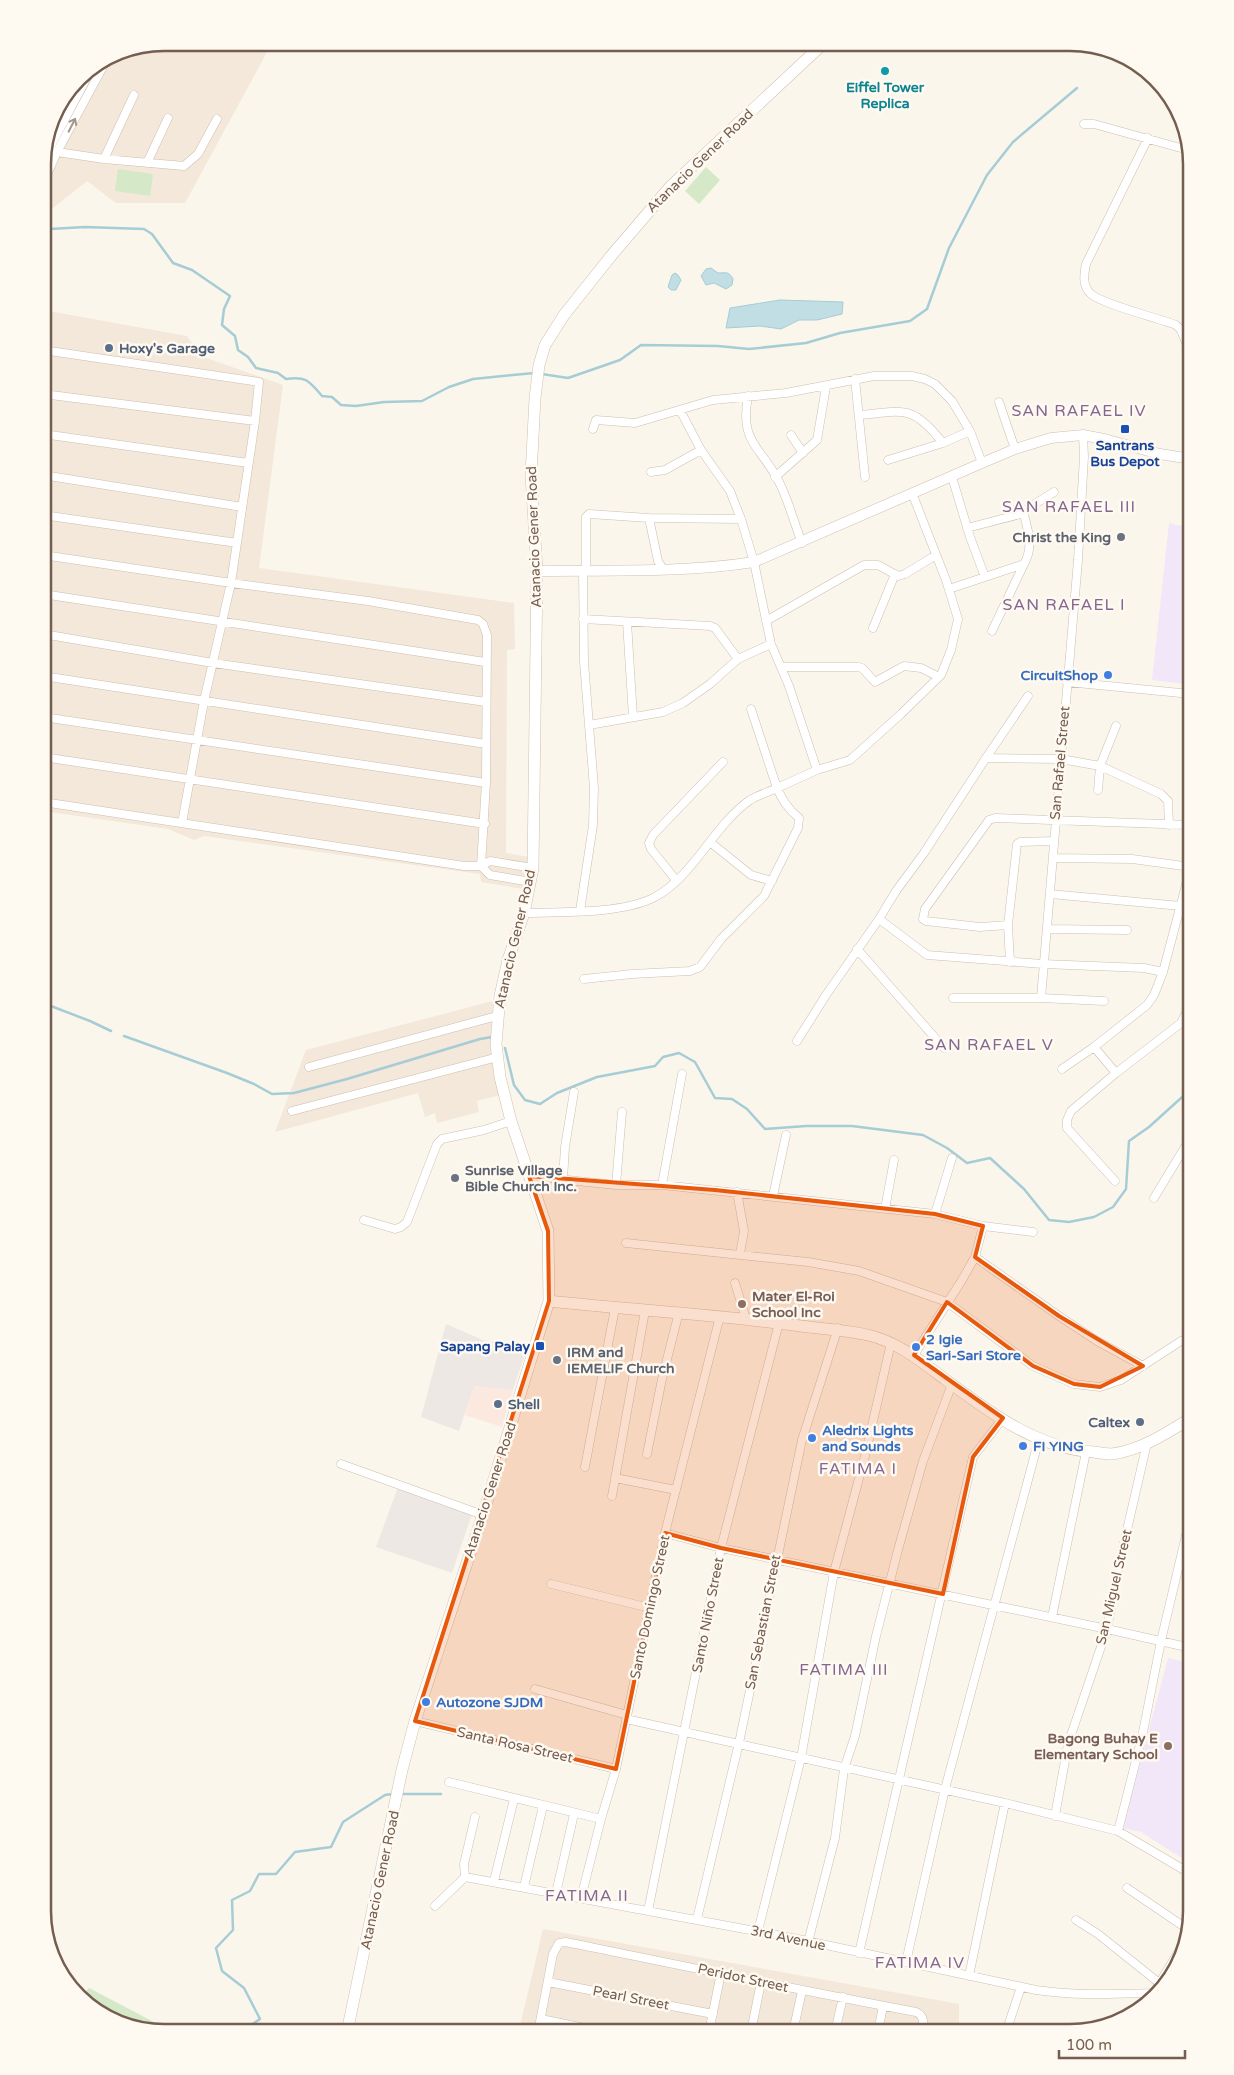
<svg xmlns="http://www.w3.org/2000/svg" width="1234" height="2075" viewBox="0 0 1234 2075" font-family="'Varela Round',sans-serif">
<rect width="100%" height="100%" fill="#fbf6eb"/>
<path fill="#f3e8d9" d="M164 43H272L185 203H116L87 181 43 216V157L55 111 78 78 118 52Z
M43 310 187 336 201 356 283 385 259 568 514 603 515 649 507 650 506 853 530 857 523 889 481 882 480 874 204 836 194 840 168 829 43 811Z
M493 1001 491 1036 500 1095 477 1101 479 1112 437 1123 435 1113 425 1117 418 1093 275 1132 306 1050Z
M543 1929 959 2004V2032H435L436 2028 520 2026Z"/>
<path fill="#fbe9df" d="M474 1386 513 1390 502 1427 465 1415Z"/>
<path fill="#ede8e3" d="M446 1324 483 1340 527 1348 513 1390 474 1386 459 1431 421 1417Z
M398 1487 472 1514 452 1573 376 1547Z"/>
<path fill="#f2e7f8" d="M1169 523 1191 528V685L1152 680Z
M1168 1658 1191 1663V1864L1141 1832 1123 1828Z"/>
<path fill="#d5e9c9" d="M706 167 720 180 699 204 685 191Z
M118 169 153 174 150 196 115 191Z
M89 1988 173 2032H157L96 2012 82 1995Z"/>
<path fill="#c0dee4" stroke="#a6ccd6" d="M711 268 718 273C726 273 729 271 733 279L732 285 726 289 714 283 706 285 701 276 706 269Z
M675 273 678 275 681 280 676 290H671L668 287 672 275Z
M780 300 843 302 842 314 817 320H799L781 329 760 326 726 328 730 308Z"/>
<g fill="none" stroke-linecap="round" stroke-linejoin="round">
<path stroke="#a6ccd6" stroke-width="2.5" d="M43 252 45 237 50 229 85 227 144 229 152 234 173 263 192 270 230 296 224 309 222 325 235 336 238 350 248 357 256 368 278 373 286 379C307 376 309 381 322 396L332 397 341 405 356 406 384 402 422 401 449 387 473 379 534 373
M542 374 568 378 620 360 641 345 718 346 749 349 806 343 840 333 910 321 927 309 949 248 987 175 1013 142 1077 88
M43 1003 90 1021 111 1031
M124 1036 227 1073 254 1084 272 1094 294 1093 347 1079 480 1039 492 1037
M505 1048 514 1085 525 1100 540 1104 557 1093 597 1077 655 1066 663 1057 679 1053 695 1062 715 1098 732 1099 747 1109 765 1129 806 1126H852L923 1135 947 1148 967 1163 990 1158 1024 1189 1049 1220 1069 1222 1094 1217 1113 1207 1126 1189 1129 1141 1149 1127 1191 1089
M402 1794H441
M241 2032 260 2019 244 1988 222 1971 216 1948 233 1930 232 1900 250 1891 259 1874H276L295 1852 331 1847 343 1822 385 1795 392 1794"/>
<defs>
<path id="minor" d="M1084 124H1094L1188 150
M1148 138 1086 264C1084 274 1082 286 1091 294 1102 304 1158 318 1176 325L1181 330 1191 355
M49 149 57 152 104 159 184 166 198 154 217 119
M104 159 134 95
M43 161 91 70
M147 163 168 118
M43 184 57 152 107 59
M1187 344 1191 330
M43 350 259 382 255 421 231 583 204 701 182 823
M855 379 865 477
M43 394 255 421
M748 396C739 445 762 446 780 484 789 502 794 523 802 543
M999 402 1015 449
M680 410 701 450 730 491 741 519 754 562 771 644 789 686 817 770
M859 415C905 411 912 404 943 443
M593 429 596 420 635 423 713 400 786 393 874 376H912L925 379 935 384 952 401 970 431 982 463
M43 434 248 463
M791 435 803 453
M1083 435 1084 457 1078 560 1041 998 1104 1001
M888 460 943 443 970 431
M651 472 665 470 701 450
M43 475 242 507
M775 477 817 440 826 387
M43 515 237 543
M649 518 658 561 663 569
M967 528 1017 515 1054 492
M43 555 231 583 368 601 478 620 483 624 487 635 486 783 481 866
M586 571V517L589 514 649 518 741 519
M985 577 1024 564C1034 547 1028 530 1023 511
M949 589 985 577 970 537 952 477
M43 594 485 662
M583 619 710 626 715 628 738 659
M766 621 864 565H878L898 576 905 574 936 555
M627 622 633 717
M873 628 895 574
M992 631 1024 564
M43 634 213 663 486 702
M782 667H858L862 668 875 682 904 666 921 668 939 677
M43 676 486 744
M1067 682 1191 694
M43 717 486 783
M589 725 663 712 683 703 710 684 738 659 771 644
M43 757 485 824
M986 758 1028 696
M1098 790 1100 766 1116 726
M43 802 464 866H481L490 861 533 868
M710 842 751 875 772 881
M1053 858 1132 859 1191 867
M481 866 490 875 531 882
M676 880 651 849 649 843 653 835 723 762
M1050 894 1181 906
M580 911 593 825 594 788 584 662 583 571
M524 913C561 912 620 914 653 898 693 878 713 826 750 800 758 795 769 792 777 788L751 709
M879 919 927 955 1043 964 1144 968 1163 972
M1008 925 980 927 926 921 923 919 925 909 989 820 995 818 1191 825
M1047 929 1127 930
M857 949 944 1048
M1010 962 1008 925 1017 844 1020 842 1053 841
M584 979 632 974 690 971 700 967 721 939 764 896 798 828 799 818C788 809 783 801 777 788L817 770 850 760 901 714 941 675 951 650 958 619 946 580 912 493
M953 998H1041
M797 1041 826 995 879 919 896 891 924 853 986 758 1061 759 1100 766 1161 794 1168 801 1169 825
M1094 1047 1116 1073 1181 1023 1189 1007 1191 992
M309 1067 497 1016
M1062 1069 1094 1047 1147 1005 1154 995 1163 972 1191 866
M292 1111 498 1057
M529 1176 616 1185H662L935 1214 983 1226 975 1257 962 1280 914 1355
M563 1179 565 1147 574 1092
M1115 1181 1067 1128V1120L1071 1111 1116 1073
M616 1185 622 1112
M662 1185 682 1074
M737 1192 744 1231 740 1254
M773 1196 786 1135
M1154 1198 1191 1137
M885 1209 894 1160
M935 1214 952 1158
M364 1220 395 1229 401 1227 407 1222 437 1144 442 1139 484 1130 511 1121
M983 1226 1033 1232
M43 1232V1230
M626 1243 808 1262 859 1271 947 1302 1033 1366 1074 1384 1100 1387 1121 1380 1181 1341 1191 1337
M975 1257 1059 1316 1097 1341 1143 1366
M735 1283 746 1319
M647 1454 662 1379 679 1312
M341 1464 483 1515
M585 1467 615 1308
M615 1478 676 1490
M612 1496 645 1311
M665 1533 721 1548 1107 1629 1191 1648
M551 1584 650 1608
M1052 1617 1086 1452
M535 1689 627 1715
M626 1719 1005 1803 1118 1831 1191 1874
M415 1721 616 1769
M449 1782 601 1819
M1055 1816 1068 1744 1107 1629 1121 1556 1147 1443
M1118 1831 1142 1737 1161 1641 1191 1514
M465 1877 464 1864 475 1817
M494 1881 514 1799
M524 1887 543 1806
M1127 1888 1186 1928
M556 1893 574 1814
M581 1898 601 1819 616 1769 665 1533 720 1316
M435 1906 465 1877 798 1939 1036 1990C1076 1996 1114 1994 1154 1993
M648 1911 721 1548 779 1323
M697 1919 739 1743 802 1440 838 1328
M1076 1920 1098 1934 1158 1982
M758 1931 801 1758 834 1572 865 1456 891 1343
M808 1942 835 1838 844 1769 855 1736 876 1636 898 1550 923 1461 952 1384
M859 1953 973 1457 1003 1418
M906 1962 945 1789 1039 1439
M969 1976 1005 1803
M548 1982 713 2014
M1157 1987 1179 1951
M541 2019 604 2032
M538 2032 553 1954 559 1943 566 1942C683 1966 799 1990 916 2012 926 2017 923 2024 921 2032
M709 2032 721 1973
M751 2032 761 1982
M793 2032 802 1991
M835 2032 843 1997
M878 2032 883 2006
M1006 2032 1021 1987"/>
<path id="tertiary" d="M537 571C609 570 683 573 754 562L982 463 1015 449 1051 438 1083 435 1104 439 1160 454 1191 459"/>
<path id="secondary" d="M549 1301C630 1310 712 1314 793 1325 820 1329 842 1329 868 1335 898 1342 922 1362 946 1380 989 1412 1038 1449 1094 1452 1100 1453 1107 1454 1112 1454 1141 1450 1167 1433 1191 1418
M347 2032 402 1770 415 1721 486 1505 549 1301 548 1231 511 1121 500 1077 496 1044 500 996 508 960 524 913 533 868 537 571 531 475 535 398 539 365 545 345 564 315 611 256 670 187 824 43"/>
</defs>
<use href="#minor" stroke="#cdbeb1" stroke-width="9"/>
<use href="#tertiary" stroke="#cdbeb1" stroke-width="11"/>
<use href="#secondary" stroke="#d0bfae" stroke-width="12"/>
<use href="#minor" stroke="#fff" stroke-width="8"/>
<use href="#tertiary" stroke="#fff" stroke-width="10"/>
<use href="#secondary" stroke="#fff" stroke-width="11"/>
</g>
<defs><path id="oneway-shaft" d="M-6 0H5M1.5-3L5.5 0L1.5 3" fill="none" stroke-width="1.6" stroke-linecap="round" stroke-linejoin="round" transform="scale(1.25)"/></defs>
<use stroke="#a5968d" href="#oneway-shaft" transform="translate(72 125) rotate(-63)"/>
<path fill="#e8590c" fill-opacity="0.2" stroke="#e8590c" stroke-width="4" stroke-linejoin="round" d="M529 1176 715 1190 935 1214 983 1226 975 1257 1059 1316 1143 1366 1100 1387 1074 1384 1033 1366 947 1302 914 1355 1003 1418 973 1457 943 1594 721 1548 665 1533 616 1769 415 1721 549 1301 548 1231Z"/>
<circle fill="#0f9aa8" stroke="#fef9f1" stroke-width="2" cx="885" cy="71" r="5"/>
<g fill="#5c6f8a" stroke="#fef9f1" stroke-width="2">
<circle cx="109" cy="348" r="5"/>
<circle cx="498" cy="1404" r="5"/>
<circle cx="1140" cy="1422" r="5"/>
</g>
<g fill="#1a4fb4" stroke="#fef9f1" stroke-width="2">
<rect x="1120" y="424" width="10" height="10" rx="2.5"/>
<rect x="535" y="1341" width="10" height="10" rx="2.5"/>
</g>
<g fill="#6b7280" stroke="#fef9f1" stroke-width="2">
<circle cx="1121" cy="537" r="5"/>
<circle cx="455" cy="1178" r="5"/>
<circle cx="557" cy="1360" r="5"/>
</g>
<g fill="#3f7fe0" stroke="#fef9f1" stroke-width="2">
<circle cx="1108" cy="675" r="5"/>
<circle cx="916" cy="1347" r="5"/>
<circle cx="812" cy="1438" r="5"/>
<circle cx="1023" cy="1446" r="5"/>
<circle cx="426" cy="1702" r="5"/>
</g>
<g fill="#8d6e63" stroke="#fef9f1" stroke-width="2">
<circle cx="742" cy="1304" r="5"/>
<circle cx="1168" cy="1746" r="5"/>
</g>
<g text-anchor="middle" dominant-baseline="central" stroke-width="5" stroke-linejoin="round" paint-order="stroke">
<g font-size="14" font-weight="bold" fill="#0d838f" stroke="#fef9f1">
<text x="885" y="87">Eiffel Tower<tspan x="885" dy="16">Replica</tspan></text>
</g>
<g font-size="14" fill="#755e4f" stroke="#fef9f1">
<text transform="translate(700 161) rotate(-44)">Atanacio Gener Road</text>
<text transform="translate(534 537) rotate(-92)">Atanacio Gener Road</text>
<text transform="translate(1060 763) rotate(-85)">San Rafael Street</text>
<text transform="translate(515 939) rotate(-77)">Atanacio Gener Road</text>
<text transform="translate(490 1490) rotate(-72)">Atanacio Gener Road</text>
<text transform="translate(1114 1587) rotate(-77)">San Miguel Street</text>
<text transform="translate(650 1607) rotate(-78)">Santo Domingo Street</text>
<text transform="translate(708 1615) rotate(-79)">Santo Niño Street</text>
<text transform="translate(763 1622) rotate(-79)">San Sebastian Street</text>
<text transform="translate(515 1745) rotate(13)">Santa Rosa Street</text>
<text transform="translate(380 1880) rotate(-78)">Atanacio Gener Road</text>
<text transform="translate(788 1938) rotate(12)">3rd Avenue</text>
<text transform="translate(743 1978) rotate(12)">Peridot Street</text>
<text transform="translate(631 1998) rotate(11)">Pearl Street</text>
</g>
<g font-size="14" font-weight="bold" fill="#4e5e75" stroke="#fef9f1" text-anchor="start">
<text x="119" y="348">Hoxy's Garage</text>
<text x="508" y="1404">Shell</text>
<text x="1130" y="1422" text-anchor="end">Caltex</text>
</g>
<g font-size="14" font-weight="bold" fill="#164399" stroke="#fef9f1">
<text x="1125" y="445">Santrans<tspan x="1125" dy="16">Bus Depot</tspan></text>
<text x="530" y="1346" text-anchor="end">Sapang Palay</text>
</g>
<g font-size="14" font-weight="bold" fill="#5b616d" stroke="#fef9f1" text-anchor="start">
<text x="1111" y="537" text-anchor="end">Christ the King</text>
<text x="465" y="1170">Sunrise Village<tspan x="465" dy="16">Bible Church Inc.</tspan></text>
<text x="567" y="1352">IRM and<tspan x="567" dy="16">IEMELIF Church</tspan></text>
</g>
<g font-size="14" font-weight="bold" fill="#366cbe" stroke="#fef9f1" text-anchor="start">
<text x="1098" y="675" text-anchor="end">CircuitShop</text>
<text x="926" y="1339">2 Igie<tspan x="926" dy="16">Sari-Sari Store</tspan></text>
<text x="822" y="1430">Aledrix Lights<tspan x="822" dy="16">and Sounds</tspan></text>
<text x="1033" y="1446">FI YING</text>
<text x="436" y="1702">Autozone SJDM</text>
</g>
<g font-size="14" font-weight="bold" fill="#785e54" stroke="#fef9f1" text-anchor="start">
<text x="752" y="1296">Mater El-Roi<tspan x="752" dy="16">School Inc</tspan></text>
<text x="1158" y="1738" text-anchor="end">Bagong Buhay E<tspan x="1158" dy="16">Elementary School</tspan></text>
</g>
<g font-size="16" letter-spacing="1" fill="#846790" stroke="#fef9f1">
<text x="1079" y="411">SAN RAFAEL IV</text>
<text x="1069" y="507">SAN RAFAEL III</text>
<text x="1064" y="605">SAN RAFAEL I</text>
<text x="989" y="1045">SAN RAFAEL V</text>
<text x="858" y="1469">FATIMA I</text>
<text x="844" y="1670">FATIMA III</text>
<text x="587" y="1896">FATIMA II</text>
<text x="920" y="1963">FATIMA IV</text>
</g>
</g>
<path d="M0 0H1234V2075H0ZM164 51H1070A113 113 0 0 1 1183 164V1911A113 113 0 0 1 1070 2024H164A113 113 0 0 1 51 1911V164A113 113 0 0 1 164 51Z" fill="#fef9f1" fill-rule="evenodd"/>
<path fill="none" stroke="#755e4f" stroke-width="2.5" d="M164 51H1070A113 113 0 0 1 1183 164V1911A113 113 0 0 1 1070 2024H164A113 113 0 0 1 51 1911V164A113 113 0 0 1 164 51Z"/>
<path d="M1059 2050v8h126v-8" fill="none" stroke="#755e4f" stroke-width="2.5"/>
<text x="1066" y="2050" font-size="15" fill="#755e4f" stroke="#fef9f1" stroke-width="4" paint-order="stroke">100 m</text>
</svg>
